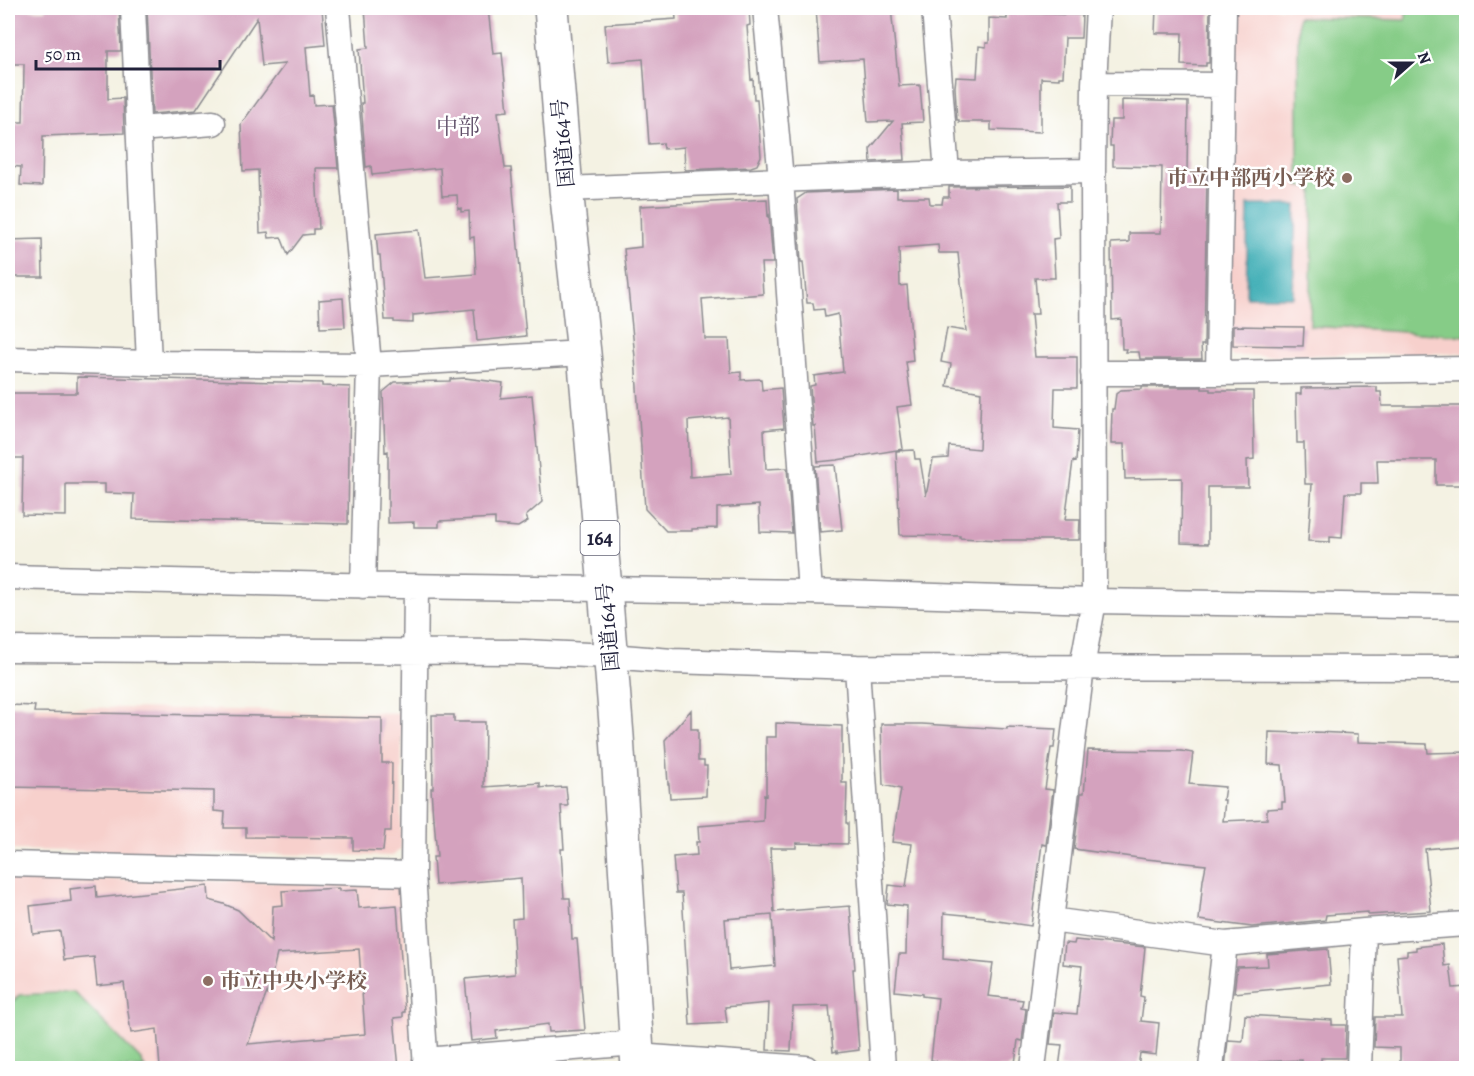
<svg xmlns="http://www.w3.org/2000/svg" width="1474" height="1076" viewBox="0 0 1474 1076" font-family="Alegreya,'Noto Serif JP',serif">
<rect width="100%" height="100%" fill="#fff"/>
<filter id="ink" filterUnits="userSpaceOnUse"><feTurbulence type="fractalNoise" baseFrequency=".0167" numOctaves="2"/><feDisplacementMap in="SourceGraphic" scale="12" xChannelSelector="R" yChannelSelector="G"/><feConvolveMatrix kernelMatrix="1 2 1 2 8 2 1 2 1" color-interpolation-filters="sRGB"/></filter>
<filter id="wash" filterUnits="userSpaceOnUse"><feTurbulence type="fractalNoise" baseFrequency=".008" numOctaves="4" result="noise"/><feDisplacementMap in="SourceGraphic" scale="24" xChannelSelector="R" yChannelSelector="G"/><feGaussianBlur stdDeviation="1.35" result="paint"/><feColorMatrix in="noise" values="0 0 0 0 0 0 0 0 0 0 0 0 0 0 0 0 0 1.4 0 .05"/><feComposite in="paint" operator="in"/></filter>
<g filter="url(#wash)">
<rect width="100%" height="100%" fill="#f4f2e3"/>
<path fill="#f7d0cc" d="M1231 8H1466V353L1233 356 1226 348Z
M8 706 402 713 401 849 392 856 8 850Z
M8 878 394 884 402 893 414 1068H8Z"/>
<path fill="#86cc87" stroke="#547761" stroke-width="1.5" d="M1406 8 1466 9V336L1310 326 1313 188 1298 186V17L1406 20Z
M74 992 141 1060 145 1068H8V1007L19 995Z"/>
<path fill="#3aacb4" stroke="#2e6778" stroke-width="1.5" d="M1248 205H1296L1293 297H1246Z"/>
<g id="blocks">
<path fill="#d4a2be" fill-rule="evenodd" d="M46 8H119L121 51H108V99L123 98 124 133 43 136 42 186 20 185 21 167 8 166V122H23L24 64H8L9 9 46 10Z
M147 8H322L325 45 306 47 310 96 313 95 314 105 332 104 338 168H316L319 229H313V234L303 235 288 255 281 237 269 238 268 232 260 233 258 170 243 171 241 124 285 64 262 66 257 18 196 110 152 114Z
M365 8H488L493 54 502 53 508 111 498 112 505 168H511L526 336 477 341 474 309 413 315V323L394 322V320H385L380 255H378L376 234 419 230 425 278 476 274 474 237 470 238 469 211 461 212V208L458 209 457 195 442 196 440 168 372 175 371 166 366 167 361 103H363L359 49 368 48Z
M675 8H749L750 25 747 26 751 80 753 79 754 99H757L761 156 757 165 751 167 685 170 684 147 664 149 663 143 649 144 643 59 608 62 605 24 676 19Z
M816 8H891L899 86 920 85 923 122 902 123 905 160 871 162 870 149 893 121 868 122 863 59 820 62Z
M1156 8H1210L1209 63H1206V66L1181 65 1182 33H1155Z
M1007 13 1082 15 1081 38H1065L1063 77H1059V79L1041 78V132L991 130V122H959V120H957L955 87 956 77 977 78 979 46 986 47V43H989V18L1007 19Z
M1122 100 1188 102 1187 173H1207L1204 345H1201L1202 359H1140L1139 352H1125L1126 349H1122L1121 319 1112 320 1111 243 1129 242V233H1161L1162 167 1113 166V146H1110L1111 120H1122Z
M1070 186V202H1057L1059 238 1053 239 1055 278H1035L1038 314H1031L1035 357H1077V388H1055L1054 428 1078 430 1076 462 1073 461 1065 520H1080L1079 540H999L960 538V536L900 535 896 451 914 450 915 459H920L926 496 933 459 948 458 949 446 979 449 981 392 947 386 951 364 941 362 947 328 966 331 958 253H939L938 245 899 248 900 286 907 285 913 361 906 362 912 405 897 407 903 449 837 460 818 462 815 426H813L810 386 815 385 814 376 843 372 838 314 825 317 824 309 814 310 813 303H807L803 262H801L797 199 806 193 897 189V197H929L930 204H942L943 197H949V187Z
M767 199 768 216 769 215 773 263H761L763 294 702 299 705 339H729L731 373 741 372V380L761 379 762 390 781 388 784 428 764 430 766 469 787 468 792 533 760 532 759 505 717 508V528L692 529V531H666L645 509 635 357 624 249 641 247 640 206ZM728 417 731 474 690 477 688 421Z
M42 239 43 277H8V240Z
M343 298 345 327 320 328 319 300Z
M1233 326 1304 327 1303 346 1233 345Z
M77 377 322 383V386L350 387 348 524 133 519 134 494 105 493V484H66V516L22 515 23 458H8V393H77Z
M465 378 503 383 501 398 532 395 542 502 526 516 528 521 518 527 495 525V518L439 521V527H414V522L388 523V451L385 452 383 392 395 382 450 381V379Z
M1142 387H1202V389H1210V391H1253L1254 459 1247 460 1248 487H1208V544L1181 543 1182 478 1125 479 1124 444H1111L1112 409H1114L1116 394 1121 390 1142 389Z
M1377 387V392H1381L1382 406H1467V485H1436V460H1377L1378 483H1361V493H1345L1342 538 1330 537V542L1308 541 1312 484H1305L1304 443H1297L1296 394H1301V388Z
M835 465 842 530 820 532 815 466Z
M8 705 35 706 34 712 382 718V763H392L391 831H385L383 851 353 850V838L246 837V828H224L225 812 214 811V791L8 787Z
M691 710V729H698V761H704V766H707L706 796 670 798 669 784H668L665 740Z
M432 715H454V722H485L484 787 540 783V788L547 787V788L566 787 568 806H561L564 849H561L564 898H570L572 939H577L585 1030 549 1032 548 1024 496 1031 497 1038 471 1041 465 979 515 974 512 919 522 918 521 878 435 885 433 857H437L434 819H433L431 788H433Z
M776 723 842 726V783H847L846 823H848V844L796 843V848H770L774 912 850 906 855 969H853L859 1050 837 1053V1051L833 1052 829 1006 793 1007 791 1051 767 1050 769 1003 725 1007 727 1023 690 1025 682 893H676L673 857 697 855 696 842H699L698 826 763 821 764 795 766 796V737H776ZM772 915 775 966 729 970 725 919Z
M881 724H922L1007 729V727L1056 729 1054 748H1051L1045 789 1053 790 1046 845 1042 844 1031 926 985 919V917L944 913 943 959 993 964 988 996 1023 1000 1021 1008 1026 1009 1022 1041 1018 1040 1015 1064 1008 1068H984L935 1063 936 1061 931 1060 938 998 922 996V994L895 991 899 954H906L907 906 887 904 889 885 906 887 912 844 892 842 901 789 883 785Z
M1269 732 1301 733 1315 732 1358 734V742L1427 744 1428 753 1467 752V845L1425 849 1431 911 1368 915V912L1326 915 1325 920 1252 927 1199 920 1203 880 1206 865 1146 859 1074 849 1081 793H1084L1088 750 1181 751 1193 753 1189 784 1225 787 1223 800H1225L1223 821 1267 819V809L1282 808V802H1285L1282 765 1268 764Z
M96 886 97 898 208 886 209 900 224 904 238 910 271 942 273 906 283 905 282 891 339 888V891L357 890 359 908 397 905 405 1012H403V1017L394 1018 399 1068H160L157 1029 131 1033 124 983 97 986 94 957 64 960 60 931 33 934 30 906 71 901 70 889ZM359 949 365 1034 248 1044 269 987 277 954Z
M1075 940 1145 947 1140 996 1144 997 1141 1021 1159 1023 1156 1055 1140 1053 1138 1068H1059L1062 1045 1050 1044 1054 1012 1077 1014 1082 966 1063 964 1065 943 1074 944Z
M1442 944 1444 966 1450 965 1453 988 1467 987V1068H1400V1048L1374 1047 1375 1017H1402L1397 956 1407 955V951L1416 950V947Z
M1328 949 1331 984 1234 993 1237 967 1268 966 1267 954Z
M1245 1015 1332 1020V1025H1346L1345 1058H1321V1068H1302V1060L1259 1062 1258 1068H1225L1228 1040 1243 1041Z"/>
</g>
</g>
<g filter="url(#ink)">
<use href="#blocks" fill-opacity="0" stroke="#8b8a8f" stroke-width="1.5"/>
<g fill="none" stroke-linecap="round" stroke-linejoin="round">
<defs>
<path id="minor" d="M133 8 149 363
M338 8 369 365 363 586
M765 8 781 179 810 592
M934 8 947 173
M1094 84 1223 85
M139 129 213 123
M566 189 947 173 1093 171
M8 359 149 363 369 365 584 353
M1093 373H1218L1466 369
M1218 373 1224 8
M8 577 337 585 810 592 1094 601 1466 607
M416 586 413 874 426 1068
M8 649 524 652 610 656 672 661 857 667 1466 668
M857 667 883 1068
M8 864 413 874
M1051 920 1225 944 1364 931 1466 924
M637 1056 806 1068
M425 1060 636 1043
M1033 1068 1082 667 1094 601 1093 171 1094 84 1098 8
M1211 1068 1225 944
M1359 1068 1364 931"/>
<path id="highway" d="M551 8 566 189 584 353 605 588 617 736 638 1068"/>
</defs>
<use href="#minor" stroke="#8b8a8f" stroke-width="27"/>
<use href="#highway" stroke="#8b8a8f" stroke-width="36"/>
<use href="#minor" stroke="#fff" stroke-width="24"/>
<use href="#highway" stroke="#fff" stroke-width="33"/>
</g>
</g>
<g fill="#8d6e63" stroke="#fff" stroke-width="2">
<circle cx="1347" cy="178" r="6"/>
<circle cx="208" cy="981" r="6"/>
</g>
<g text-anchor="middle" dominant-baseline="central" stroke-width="5" stroke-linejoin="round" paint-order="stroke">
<rect fill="#fff" stroke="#646476" stroke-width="1.5" x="580.5" y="521" width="39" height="34" rx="4.5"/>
<g font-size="20" font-weight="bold" fill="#22223b">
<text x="600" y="538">164</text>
</g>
<g font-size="21" fill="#22223b" stroke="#fff">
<text transform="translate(563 143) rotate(-95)">国道164号</text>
<text transform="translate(608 627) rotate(-95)">国道164号</text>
</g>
<g font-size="21" font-weight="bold" fill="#785e54" stroke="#fff" text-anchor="end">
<text x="1335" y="178">市立中部西小学校</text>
<text x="220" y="981" text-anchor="start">市立中央小学校</text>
</g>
<g font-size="22" fill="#604f69" stroke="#fff">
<text x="458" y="127">中部</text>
</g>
</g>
<rect width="1474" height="1076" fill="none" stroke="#fff" stroke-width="30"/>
<g transform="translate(1411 63) rotate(69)" stroke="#ffffff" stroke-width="4.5" paint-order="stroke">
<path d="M0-4.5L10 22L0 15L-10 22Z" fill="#22223b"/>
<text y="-9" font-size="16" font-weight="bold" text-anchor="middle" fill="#22223b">N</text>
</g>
<path d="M36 60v9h184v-9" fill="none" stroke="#22223b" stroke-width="3"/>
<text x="45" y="60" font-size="18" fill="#22223b" stroke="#ffffff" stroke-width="4.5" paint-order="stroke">50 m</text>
</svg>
